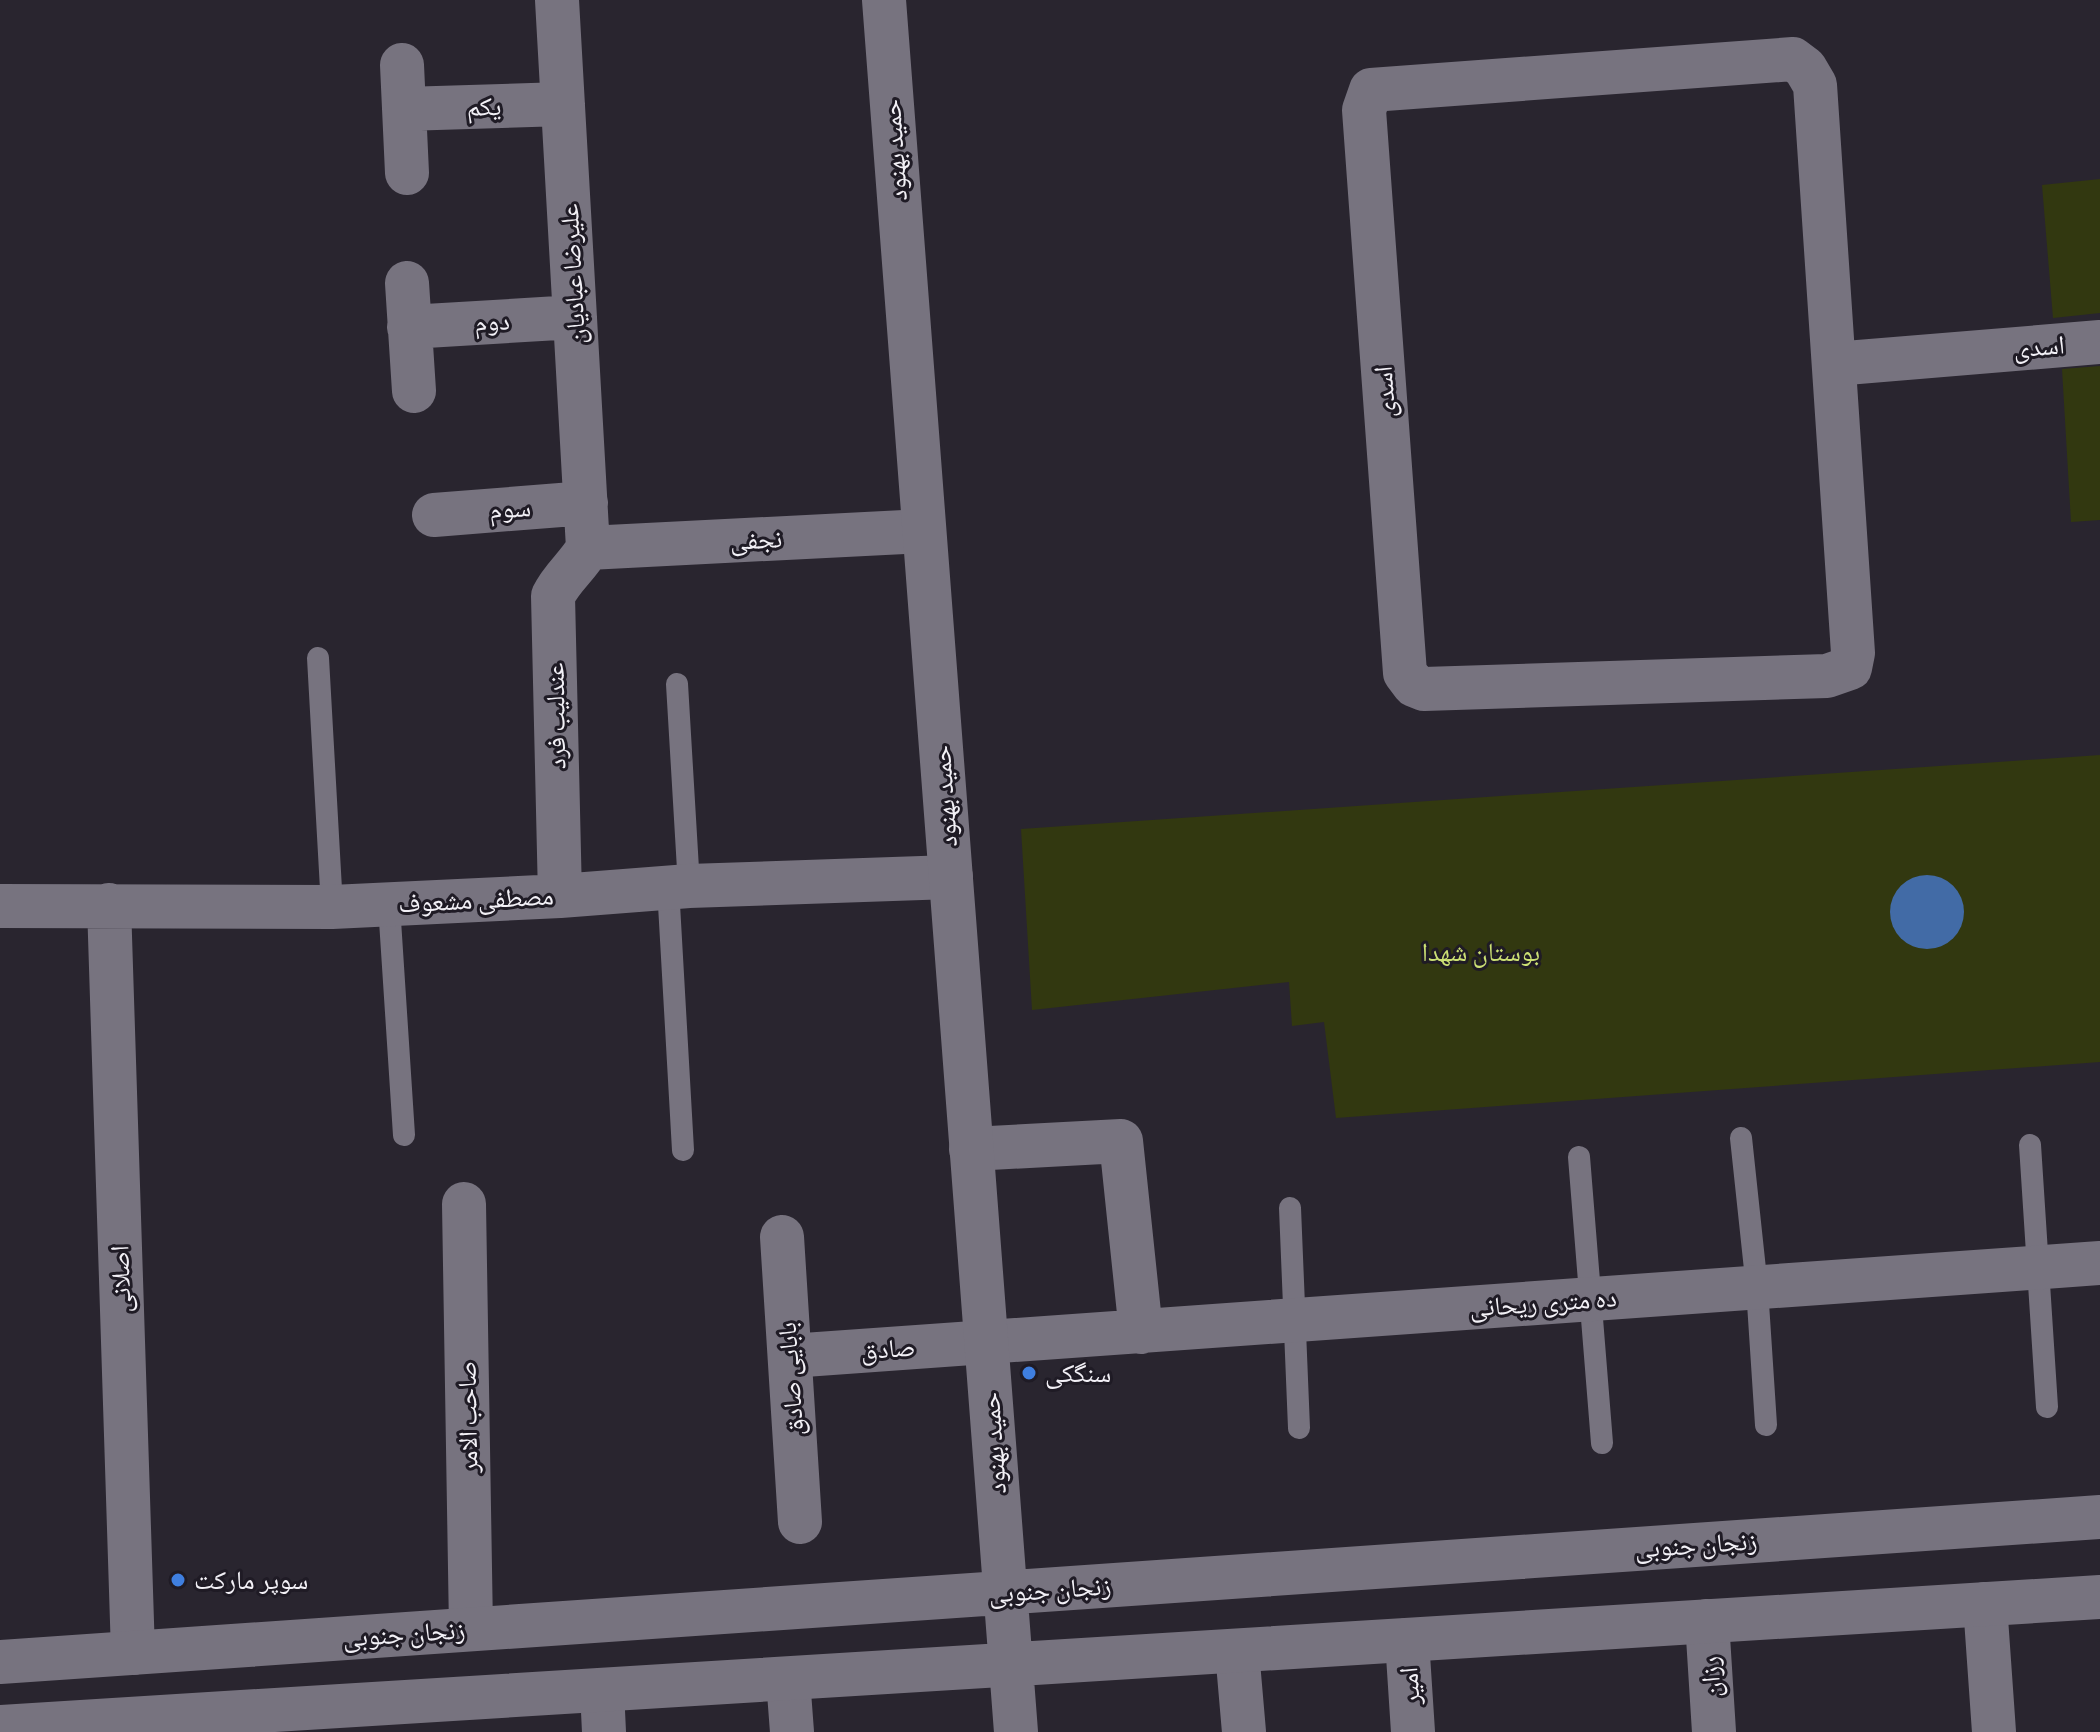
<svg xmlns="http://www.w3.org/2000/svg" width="2100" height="1732" viewBox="0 0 2100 1732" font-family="'Source Sans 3','Noto Naskh Arabic',sans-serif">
<rect width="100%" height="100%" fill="#29252f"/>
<path fill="#323810" d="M2100 179V313L2053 318 2042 185Z
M2100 366V520L2071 522 2062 369Z
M2100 755V1062L1336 1118 1324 1022 1292 1026 1289 982 1032 1010 1021 829Z"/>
<path fill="#426ba6" d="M1890 912a37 37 0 1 1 74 0a37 37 0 1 1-74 0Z"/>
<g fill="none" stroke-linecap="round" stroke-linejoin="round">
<path stroke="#77737f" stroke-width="22" d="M318 658 332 907
M677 684 689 886
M668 887 683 1150
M389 905 404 1135
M1741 1138 1757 1288 1766 1425
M2030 1145 2047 1407
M1579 1157 1602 1443
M1290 1208 1299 1428"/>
<path stroke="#77737f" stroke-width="44" d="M557 0 588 548
M1793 59 1805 68 1815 85 1853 653 1850 668 1827 676 1424 689 1414 685 1405 673 1364 110 1371 90Z
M402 65 407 173
M404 109 563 104
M407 283 414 391
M409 327 575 317
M1834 364 2100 342
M434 515 586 503
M588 548 924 531
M560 896 553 596C562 577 578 566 588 548
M109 905 133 1653
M0 906 332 907 560 896 689 886 951 877
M971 1149 1121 1141 1141 1332
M464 1204 471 1629
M782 1237 800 1522
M790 1356 2100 1263
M1985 1604 1994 1732
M1707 1621 1714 1732
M1407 1640 1413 1732
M1237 1651 1244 1732
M788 1679 792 1732
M602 1690 604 1732"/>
<path stroke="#77737f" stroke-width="44" d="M884 0 1016 1732
M0 1662 2100 1517
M0 1727 2100 1597"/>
</g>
<g fill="#3f7fe0" stroke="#1f1b25" stroke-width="3">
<circle cx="1029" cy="1373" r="8"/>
<circle cx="178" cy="1580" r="8"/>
</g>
<g text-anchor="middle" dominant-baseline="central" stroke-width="6" stroke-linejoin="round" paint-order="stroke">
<g font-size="26" fill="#f2f0f6" stroke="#1f1b25">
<text transform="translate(484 107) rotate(-2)">یکم</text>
<text transform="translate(895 150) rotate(-94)">حمید بهنود</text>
<text transform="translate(573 274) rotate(-93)">علیرضا عبادیان</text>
<text transform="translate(492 322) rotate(-3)">دوم</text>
<text transform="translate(2039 347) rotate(-5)">اسدی</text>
<text transform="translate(1385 392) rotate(-94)">اسدی</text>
<text transform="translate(510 509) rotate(-4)">سوم</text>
<text transform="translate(756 540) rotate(-3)">نجفی</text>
<text transform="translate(556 716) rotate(-91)">عندلیب فرد</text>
<text transform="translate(945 796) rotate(-94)">حمید بهنود</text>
<text transform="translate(476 900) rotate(-3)">مصطفی مشعوف</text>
<text transform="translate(121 1279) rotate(-92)">اصلانی</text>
<text transform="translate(1543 1303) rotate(-4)">ده متری ریحانی</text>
<text transform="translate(888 1349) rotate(-4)">صادق</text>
<text transform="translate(791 1379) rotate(-94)">بابایی صادق</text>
<text transform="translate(468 1417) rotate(-91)">صاحب الامر</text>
<text transform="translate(994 1443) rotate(-94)">حمید بهنود</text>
<text transform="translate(1696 1545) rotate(-4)">زنجان جنوبی</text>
<text transform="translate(1050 1590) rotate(-4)">زنجان جنوبی</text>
<text transform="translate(404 1634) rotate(-4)">زنجان جنوبی</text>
<text transform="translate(1711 1677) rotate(-94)">رزان</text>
<text transform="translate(1410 1686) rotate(-94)">امیر</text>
</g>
<g font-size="26" fill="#cce074" stroke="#1f1b25">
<text x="1481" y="952">بوستان شهدا</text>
</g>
<g font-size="26" fill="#f2f0f6" stroke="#1f1b25" text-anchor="start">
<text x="1045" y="1373">سنگکی</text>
<text x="194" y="1580">سوپر مارکت</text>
</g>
</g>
</svg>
